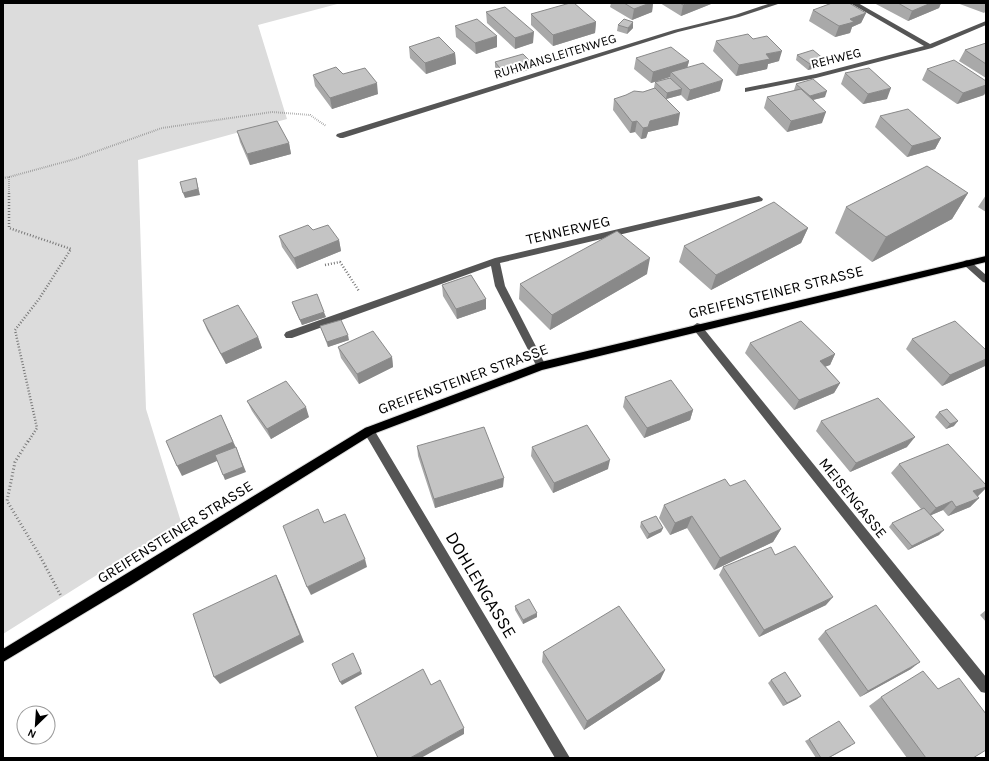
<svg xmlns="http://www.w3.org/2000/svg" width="989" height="761" viewBox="0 0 989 761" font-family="Karla,sans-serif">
<rect width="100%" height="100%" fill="#fff"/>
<path fill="#dcdcdc" d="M3 3H341L258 25 287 119 138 160 146 409 181 522 3 634Z"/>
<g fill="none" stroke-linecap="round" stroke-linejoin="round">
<defs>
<path id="major" d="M986 256V262L542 370 373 434 131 585 3 662V649L365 428 541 362Z"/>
</defs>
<use href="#major" stroke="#dbdbdb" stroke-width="2"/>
<path stroke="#777" stroke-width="2" stroke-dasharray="0.5 1.5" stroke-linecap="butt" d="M9 177 75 159 162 128 272 112 310 115 326 126
M3 178 9 177V194"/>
<path stroke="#777" stroke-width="2.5" stroke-dasharray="1 2" stroke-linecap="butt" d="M9 193V228L71 249 39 299 15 330 37 428 28 442
M325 265 340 262 359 291"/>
<path stroke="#777" stroke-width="3" stroke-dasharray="1 2.5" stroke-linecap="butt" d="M28 441 15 462 7 501 40 556 61 596"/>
<path fill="#555" fill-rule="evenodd" d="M771 3H781L739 17 678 32 343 138H340L336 136 337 134 674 30 735 15Z
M850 3H858L930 44 986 21V25L932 48 816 78 745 92V88L816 74 924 46Z
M759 196 763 199 762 201 500 263 505 286 546 366 544 369H538L495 286 491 266 292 338H286L284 335 286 332 495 258Z
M967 260 970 261 986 275V283L983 282 964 265 963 263 964 261Z
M697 323 700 324 986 677V693L981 692 694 330 692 327Z
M369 427 373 428 570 758H555L365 434 364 431 365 428Z"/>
<use href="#major" fill="#000" fill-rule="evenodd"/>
</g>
<path fill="#a9a9a9" d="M611 3H653L652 12 632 20 610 7Z
M660 3H711V4L681 16Z
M874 3H941L939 8 908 21Z
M957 3H986V11L984 13Z
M813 10 866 13 861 23 852 27 850 33 835 37 809 21Z
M486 12 533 43 515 49 487 23Z
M531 14 596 22 595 33 553 46 531 25Z
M618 25 633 28 627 34 617 31Z
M455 26 497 47 476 54 456 37Z
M753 39 779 61 768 64 767 69 736 76 713 51 716 41Z
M986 43V78L959 61 965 50Z
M409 47 455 53 456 64 426 74 410 58Z
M797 55 825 60 823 66 808 70 796 60Z
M636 58 689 61 687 68 720 91 687 101 681 95 666 99 678 125 648 132 646 138 641 139 635 132 630 133 613 110 614 99 643 92 655 88H654L655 82 670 78V77L651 83 634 69Z
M495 62 532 69 503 77 495 67Z
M927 69 986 81V91L984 95 957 104 922 80Z
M845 73 887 99 863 104 841 84Z
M343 74 378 94 332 109 315 86 313 75Z
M796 84 825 97 813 100 822 123 787 132 764 108 767 97 795 90H794Z
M880 116 941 138 935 149 907 157 875 127Z
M237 131 289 143 291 154 250 165 240 142Z
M968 193 952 219 872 262 835 233 846 207Z
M986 195V212L978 207Z
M808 228 801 243 711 290 679 262 684 246Z
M313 230 339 240 341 251 297 269 282 247 279 236Z
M647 274 550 330 519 299 520 284Z
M442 285 486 299V309L457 319 443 296Z
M292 302 326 317 302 325 294 308Z
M203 320 258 337 262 348 226 364 207 330Z
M320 326 349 340 328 347 322 331Z
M912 339 985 366 942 386 906 349Z
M750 343 835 354 830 365 825 366 840 383 834 393 794 410 745 353Z
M338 347 392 357 393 367 359 384 341 358Z
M625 397 693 410 690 420 644 438 623 407Z
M247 401 309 417 271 439 252 411Z
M939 412 954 426 946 429 935 417Z
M821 421 907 447 850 472 816 431Z
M417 446 503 487 435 508 418 456Z
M532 447 608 469 553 493 531 456Z
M899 464 986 485V488L978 496H977L979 498 970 507 948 516 943 510 931 515 939 535 908 550 889 527 892 523 921 509 891 473Z
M730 486 781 529 773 542 714 570 687 528 670 535 659 518 664 505Z
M641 522 663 528 661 532 647 539 640 527Z
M775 555 826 605 759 637 719 575 723 567Z
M515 606 537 617 523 624 515 610Z
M986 610V622L980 615Z
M825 631 911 669 860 697 818 639Z
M543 652 665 670 660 680 584 730 542 662Z
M771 680 797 699 783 706 768 683Z
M881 697 973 758H907L869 706Z
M809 739 851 746 829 758H816L805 741Z"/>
<path fill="#898989" d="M650 3H653L652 12 632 20 634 9Z
M689 3H711V4L681 16 683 5Z
M931 3H941L939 8 908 21 912 11Z
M866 13 861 23 852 27 850 33 835 37 839 26 850 19Z
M596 22 595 33 553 46V35Z
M633 22V28L627 34 628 28Z
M534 32 533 43 515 49V38Z
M497 36V47L476 54 475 43Z
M782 51 779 61 768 64 767 69 736 76 739 65 766 54Z
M455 53 456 64 426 74 425 63Z
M825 60 823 66 808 70 810 64Z
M689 61 686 72H671L670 77 651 83 653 72Z
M532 63V69L503 77V72Z
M723 80 720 91 687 101 690 90Z
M377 83 378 94 332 109 330 98Z
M986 85V91L984 95 957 104 963 93Z
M891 88 887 99 863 104 868 94Z
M682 89 681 95 666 99 667 93Z
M827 91 825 97 808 101 810 96Z
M826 112 822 123 787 132 791 121Z
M680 113 678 125 648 132 646 138 641 139 643 128 650 121Z
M637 121 635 132 630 133 632 122Z
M941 138 935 149 907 157 912 146Z
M289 143 291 154 250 165 247 154Z
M196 178 200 195 185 198 183 193Z
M968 193 952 219 872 262 886 237Z
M808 228 801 243 711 290 716 275Z
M339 240 341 251 297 269 294 258Z
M650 258 647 274 550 330 552 315Z
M486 299V309L457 319 456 309Z
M324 312 326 317 302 325 300 320Z
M348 335 349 340 328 347 327 342Z
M258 337 262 348 226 364 221 354Z
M835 354 830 365 814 371 820 361Z
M392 357 393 367 359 384 357 374Z
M986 359V365L985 366 942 386 950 375Z
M840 383 834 393 794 410 799 400Z
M306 407 309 417 271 439 267 429Z
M693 410 690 420 644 438 647 428Z
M221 415 238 452 246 472 225 480 223 475 238 452 182 476 177 466Z
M958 421 954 426 946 429 950 424Z
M915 437 907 447 850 472 856 463Z
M610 460 608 469 553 493 554 483Z
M504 478 503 487 435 508 434 499Z
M986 487V488L978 496 964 500 973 491Z
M979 498 970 507 948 516 956 507Z
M952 501 943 510 927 517 936 508Z
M692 516 687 528 670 535 675 523Z
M663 528 661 532 647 539 649 534Z
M781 529 773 542 714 570 720 558Z
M944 530 939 535 908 550 912 546Z
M365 559 367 567 311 595 307 587Z
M276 575 280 583 304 642 220 684 214 677Z
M833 597 826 605 759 637 764 630Z
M537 613V617L523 624V620Z
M920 662 911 669 860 697 868 691Z
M665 670 660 680 584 730 587 721Z
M361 671 362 674 342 685 340 682Z
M801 696 797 699 783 706 787 703Z
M464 728V734L421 758H410Z"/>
<path fill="#c4c4c4" stroke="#898989" d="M570 3H574L596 22 553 35 531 14Z
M624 3H650L634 9Z
M680 3H689L683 5Z
M832 3H849L866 13 850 19 854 22 839 26 813 10Z
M898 3H931L912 11Z
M505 7 534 32 515 38 486 12Z
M477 19 497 36 475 43 455 26Z
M624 19 633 22 628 28 618 25Z
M748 34 753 39 767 36 782 51 766 54 770 59 739 65 716 41Z
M439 37 455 53 425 63 409 47Z
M986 43V64L965 50Z
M671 47 689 61 653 72 636 58Z
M813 50 825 60 810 64 797 55Z
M523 54 532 63 503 72 495 62Z
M954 60 986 81V85L963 93 927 69Z
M703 63 723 80 690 90 671 72Z
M336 67 343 74 365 68 377 83 330 98 313 75Z
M869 68 891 88 868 94 845 73Z
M670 78 682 89 667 93 655 82Z
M813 79 827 91 810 96 796 84Z
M655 88 680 113 650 121 648 127 643 128 637 121 632 122 614 99 626 95 634 91 643 92Z
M801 89 826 112 791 121 767 97Z
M908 109 941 138 912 146 880 116Z
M277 121 289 143 247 154 237 131Z
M927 166 968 193 886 237 846 207Z
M196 178 198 189 183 193 180 182Z
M774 202 808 228 716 275 684 246Z
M308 225 313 230 328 225 339 240 294 258 279 236Z
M617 231 650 258 552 315 520 284Z
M471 275 486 299 456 309 442 285Z
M317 294 324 312 300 320 292 302Z
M238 305 258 337 221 354 203 320Z
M341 320 348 335 327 342 320 326Z
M801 321 835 354 820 361 840 383 799 400 750 343Z
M955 321 986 350V359L950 375 912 339Z
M373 331 392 357 357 374 338 347Z
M671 380 693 410 647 428 625 397Z
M286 381 306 407 267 429 247 401Z
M878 398 915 437 856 463 821 421Z
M947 409 958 421 950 424 939 412Z
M221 415 233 442 177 466 166 441Z
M587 425 610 460 554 483 532 447Z
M484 427 504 478 434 499 417 446Z
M948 444 986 485V487L973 491 979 498 956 507 952 501 936 508 899 464Z
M236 447 243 467 223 475 215 455Z
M725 479 730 486 745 480 781 529 720 558 692 516 675 523 664 505Z
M924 508 944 530 912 546 892 523Z
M318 509 324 523 345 514 365 559 307 587 283 526Z
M656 516 663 528 649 534 641 522Z
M795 546 833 597 764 630 723 567 771 547 775 555Z
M276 575 300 635 214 677 193 614Z
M529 599 537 613 523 620 515 606Z
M876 605 920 662 868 691 825 631Z
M619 606 665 670 587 721 543 652Z
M353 653 361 671 340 682 332 664Z
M423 669 431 685 440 680 464 728 410 758H378L355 707Z
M923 671 938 689 959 678 986 714V750L973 758H926L881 697Z
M785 672 801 696 787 703 771 680Z
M839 721 855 743 828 758H821L809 739Z"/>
<g text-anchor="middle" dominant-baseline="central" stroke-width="4" stroke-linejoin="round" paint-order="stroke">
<g font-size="13" fill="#000" stroke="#fff">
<text transform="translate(555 56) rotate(-17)">RUHMANSLEITENWEG</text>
<text transform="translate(836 58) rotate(-14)">REHWEG</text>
</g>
<g font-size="15" fill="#000" stroke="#fff">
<text transform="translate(568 230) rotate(-13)">TENNERWEG</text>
<text transform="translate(776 292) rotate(-14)">GREIFENSTEINER STRASSE</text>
<text transform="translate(463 379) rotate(-20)">GREIFENSTEINER STRASSE</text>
<text transform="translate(853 498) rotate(51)">MEISENGASSE</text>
<text transform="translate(175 532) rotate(-32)">GREIFENSTEINER STRASSE</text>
</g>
<g font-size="18" fill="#000" stroke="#fff">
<text transform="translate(481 585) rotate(59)">DOHLENGASSE</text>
</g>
</g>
<rect width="989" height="761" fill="none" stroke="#000000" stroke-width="8"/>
<g transform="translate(36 725) rotate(205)"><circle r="19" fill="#ffffff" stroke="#999999"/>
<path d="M0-3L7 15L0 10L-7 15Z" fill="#000000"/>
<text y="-6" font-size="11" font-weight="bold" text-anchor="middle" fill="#000000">N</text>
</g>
</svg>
